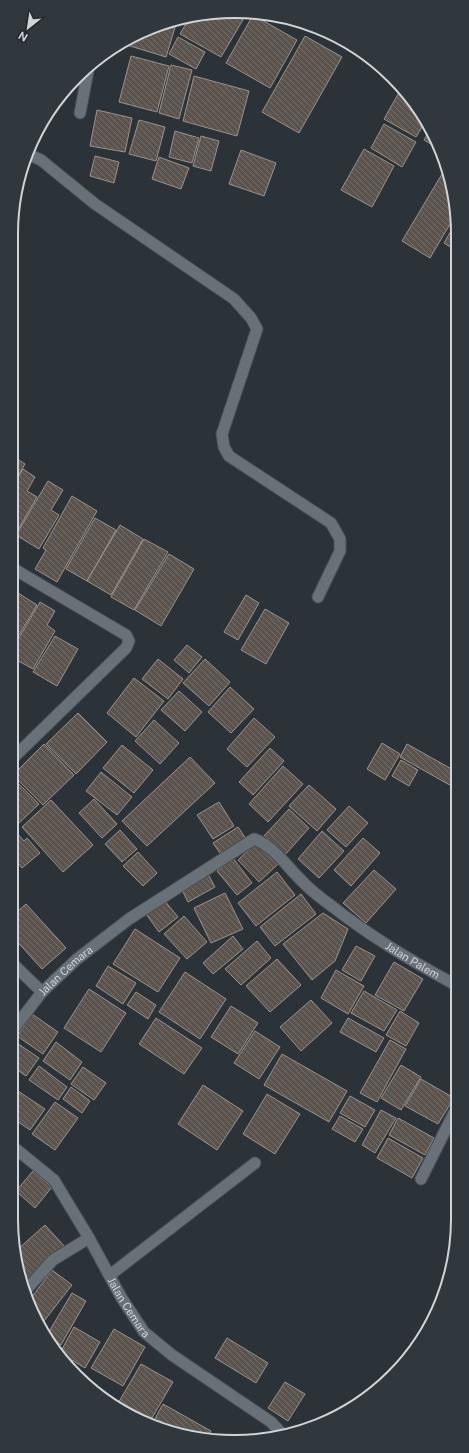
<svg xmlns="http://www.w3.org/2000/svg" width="469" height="1453" viewBox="0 0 469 1453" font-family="'Public Sans',sans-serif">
<defs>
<pattern id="building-back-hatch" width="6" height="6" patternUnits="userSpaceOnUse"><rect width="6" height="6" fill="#5b534d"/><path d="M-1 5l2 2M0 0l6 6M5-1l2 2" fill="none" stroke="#726b66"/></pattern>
</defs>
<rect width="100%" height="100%" fill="#2b3339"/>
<path fill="url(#building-back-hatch)" stroke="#9b918b" d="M191 15H238L244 18 221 57 180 34Z
M253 15 297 40 270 88 226 63Z
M177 21 166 57 127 45 128 41Z
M305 36 342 57 299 133 262 112Z
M178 37 205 52 196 69 169 54Z
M131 56 169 66 157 112 119 102Z
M171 65 192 70 179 119 159 113Z
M194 76 249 91 237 136 183 121Z
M401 89 425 122 416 137 384 119Z
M97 110 132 118 125 152 90 146Z
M139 120 165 127 156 161 129 154Z
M384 124 416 142 402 167 371 148Z
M430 129 435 136 439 149 424 140Z
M175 131 199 138 192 163 169 157Z
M201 136 219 141 211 171 193 166Z
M364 149 394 166 372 207 341 190Z
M241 150 276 163 264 196 229 184Z
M95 156 119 162 114 183 90 176Z
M159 157 189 168 181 189 152 179Z
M445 169 456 205V214L430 258 402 241Z
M456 222V251L444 243Z
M14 457 25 464 14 483Z
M23 469 35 477 27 491 37 497 15 535 14 534V484Z
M48 481 63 490 51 510 59 515 39 549 16 535Z
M72 496 97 511 57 582 35 569 46 550 43 548Z
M95 518 116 530 87 581 66 569Z
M120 525 143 539 111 595 87 581Z
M144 539 168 552 134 610 111 597Z
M169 554 194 569 161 626 135 610Z
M15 591 37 605 13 645 14 593Z
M246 595 259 603 238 640 224 632Z
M40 602 55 611 47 625 55 631 33 669 13 658V648Z
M265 609 289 623 266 664 241 650Z
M55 636 78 649 57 686 33 672Z
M187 645 202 657 189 673 174 660Z
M158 659 183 679 168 699 142 679Z
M205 659 230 682 209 706 183 683Z
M134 678 164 701 136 737 107 713Z
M230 687 254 709 231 733 208 712Z
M179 691 202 712 185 731 161 710Z
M78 713 107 742 76 774 46 744Z
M254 718 275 737 247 767 227 749Z
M154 720 179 743 160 764 135 741Z
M382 743 400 754 385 780 367 769Z
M44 744 74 775 43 805 13 775Z
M407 744 455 771V788L400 757Z
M122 745 153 770 134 793 103 768Z
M270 748 284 761 253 795 239 782Z
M190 757 215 783 147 846 122 821Z
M401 760 418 770 409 786 392 776Z
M283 766 303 784 268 822 249 804Z
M101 772 132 797 117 815 86 791Z
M13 778 39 804 15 827 13 825Z
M309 785 336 809 317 831 289 806Z
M94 799 117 824 102 838 79 813Z
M51 800 93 845 63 872 22 827Z
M219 802 234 826 213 839 197 815Z
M349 806 368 823 346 847 327 830Z
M289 809 309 828 284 856 263 837Z
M238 827 247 840 222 856 213 843Z
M13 829 24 841 27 838 40 853 22 868 13 857Z
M120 830 137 849 122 862 105 844Z
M322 831 344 851 319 878 298 859Z
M363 838 380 853 351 886 334 870Z
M257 842 278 864 259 882 238 860Z
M138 852 157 873 143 886 123 866Z
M233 858 252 883 237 895 217 871Z
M374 870 396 889 366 923 343 903Z
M277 872 295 895 256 926 238 903Z
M208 874 215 887 188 902 181 888Z
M225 893 243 929 211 943 194 908Z
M301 894 316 914 275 946 260 927Z
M164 900 178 917 159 932 146 914Z
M26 904 66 948 42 969 12 936V916Z
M323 913 348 929 335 961 312 980 283 944Z
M184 916 207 942 187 959 164 934Z
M135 929 180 958 158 992 113 964Z
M233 936 243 949 213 974 203 963Z
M257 941 271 958 241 985 225 969Z
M356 946 375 956 361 981 342 970Z
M277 959 301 985 270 1012 246 986Z
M394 962 423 979 404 1011 375 995Z
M108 966 136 983 123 1004 96 986Z
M336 970 364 986 348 1014 321 998Z
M185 972 226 999 200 1039 159 1012Z
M89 989 126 1013 101 1052 64 1028Z
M364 991 397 1010 384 1031 351 1013Z
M136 992 156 1005 148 1019 127 1005Z
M311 1000 332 1023 301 1051 280 1027Z
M231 1006 258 1023 238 1054 211 1037Z
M400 1011 419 1023 406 1046 386 1035Z
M32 1014 58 1032 43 1054 17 1036Z
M156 1018 202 1048 184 1074 139 1044Z
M348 1018 384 1038 376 1052 340 1032Z
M255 1031 280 1047 259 1079 234 1063Z
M390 1040 406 1049 377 1102 360 1093Z
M14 1041 39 1058 26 1076 12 1066V1044Z
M56 1042 82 1062 70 1080 43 1061Z
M282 1054 347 1091 329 1122 264 1085Z
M401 1065 421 1077 401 1110 381 1098Z
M39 1066 67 1087 58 1100 29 1080Z
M83 1067 106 1083 94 1100 71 1084Z
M421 1079 454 1098 438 1124 405 1106Z
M203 1085 243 1111 217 1150 178 1124Z
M12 1087 45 1109 30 1130 11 1117Z
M71 1087 90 1101 82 1113 63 1099Z
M267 1094 300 1114 275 1154 243 1134Z
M350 1096 375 1110 365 1127 340 1113Z
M55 1102 78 1118 55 1150 32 1134Z
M381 1110 396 1118 375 1153 362 1145Z
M340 1116 363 1129 355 1142 332 1129Z
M398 1118 434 1138 425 1155 389 1135Z
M388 1138 423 1158 412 1178 377 1158Z
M33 1171 52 1187 35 1208 16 1191Z
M45 1225 65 1247 24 1285 17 1250Z
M52 1270 72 1285 41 1325 28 1302Z
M72 1293 86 1301 61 1345 50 1339 47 1335Z
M74 1327 100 1342 85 1368 60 1353Z
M114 1329 145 1347 123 1386 91 1368Z
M227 1338 268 1363 256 1383 215 1358Z
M141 1364 173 1382 149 1423 117 1405Z
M285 1382 305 1394 288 1421 268 1408Z
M163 1404 211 1431 206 1440 152 1424Z"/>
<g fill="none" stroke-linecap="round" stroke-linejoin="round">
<defs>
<g id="minor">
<path d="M80 113 88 71"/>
<path d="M30 155 41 160 95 204 234 299 251 318 257 329 222 434 224 447 229 456 331 523 340 539V551L318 597"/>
<path d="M13 758 126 648 129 641 126 635 14 569"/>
<path d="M12 963 42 992"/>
<path id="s1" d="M12 1031 42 992 77 959 129 919 254 839C274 846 287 867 302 881 311 891 322 899 333 907 370 936 413 962 454 984"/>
<path id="s2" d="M11 1145 54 1180 89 1238 121 1297 144 1332 172 1355 271 1422 283 1435"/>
<path d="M421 1179 454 1113"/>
<path d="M110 1275 255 1163"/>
<path d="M25 1291 53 1260 89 1238"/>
</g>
</defs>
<use href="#minor" stroke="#484f54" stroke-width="13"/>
<use href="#minor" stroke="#687178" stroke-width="11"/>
</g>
<g text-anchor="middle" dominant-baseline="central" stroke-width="3" stroke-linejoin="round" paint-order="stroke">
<g font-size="11" fill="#cfd4d8" stroke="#22292f">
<text stroke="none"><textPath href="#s1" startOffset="512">Jalan Palem</textPath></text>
<text stroke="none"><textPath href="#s1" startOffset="81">Jalan Cemara</textPath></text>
<text stroke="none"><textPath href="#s2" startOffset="203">Jalan Cemara</textPath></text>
</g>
</g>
<path d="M0 0H469V1453H0ZM234 18H235A216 216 0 0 1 451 234V1219A216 216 0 0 1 235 1435H234A216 216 0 0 1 18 1219V234A216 216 0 0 1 234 18Z" fill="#30373d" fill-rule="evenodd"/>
<path fill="none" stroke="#cfd4d8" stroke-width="2" d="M234 18H235A216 216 0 0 1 451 234V1219A216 216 0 0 1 235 1435H234A216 216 0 0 1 18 1219V234A216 216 0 0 1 234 18Z"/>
<g transform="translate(28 28) rotate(210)" stroke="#22292f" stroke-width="3" paint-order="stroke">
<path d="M0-3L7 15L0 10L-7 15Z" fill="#cfd4d8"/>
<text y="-6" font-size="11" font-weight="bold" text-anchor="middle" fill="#cfd4d8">N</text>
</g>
</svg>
